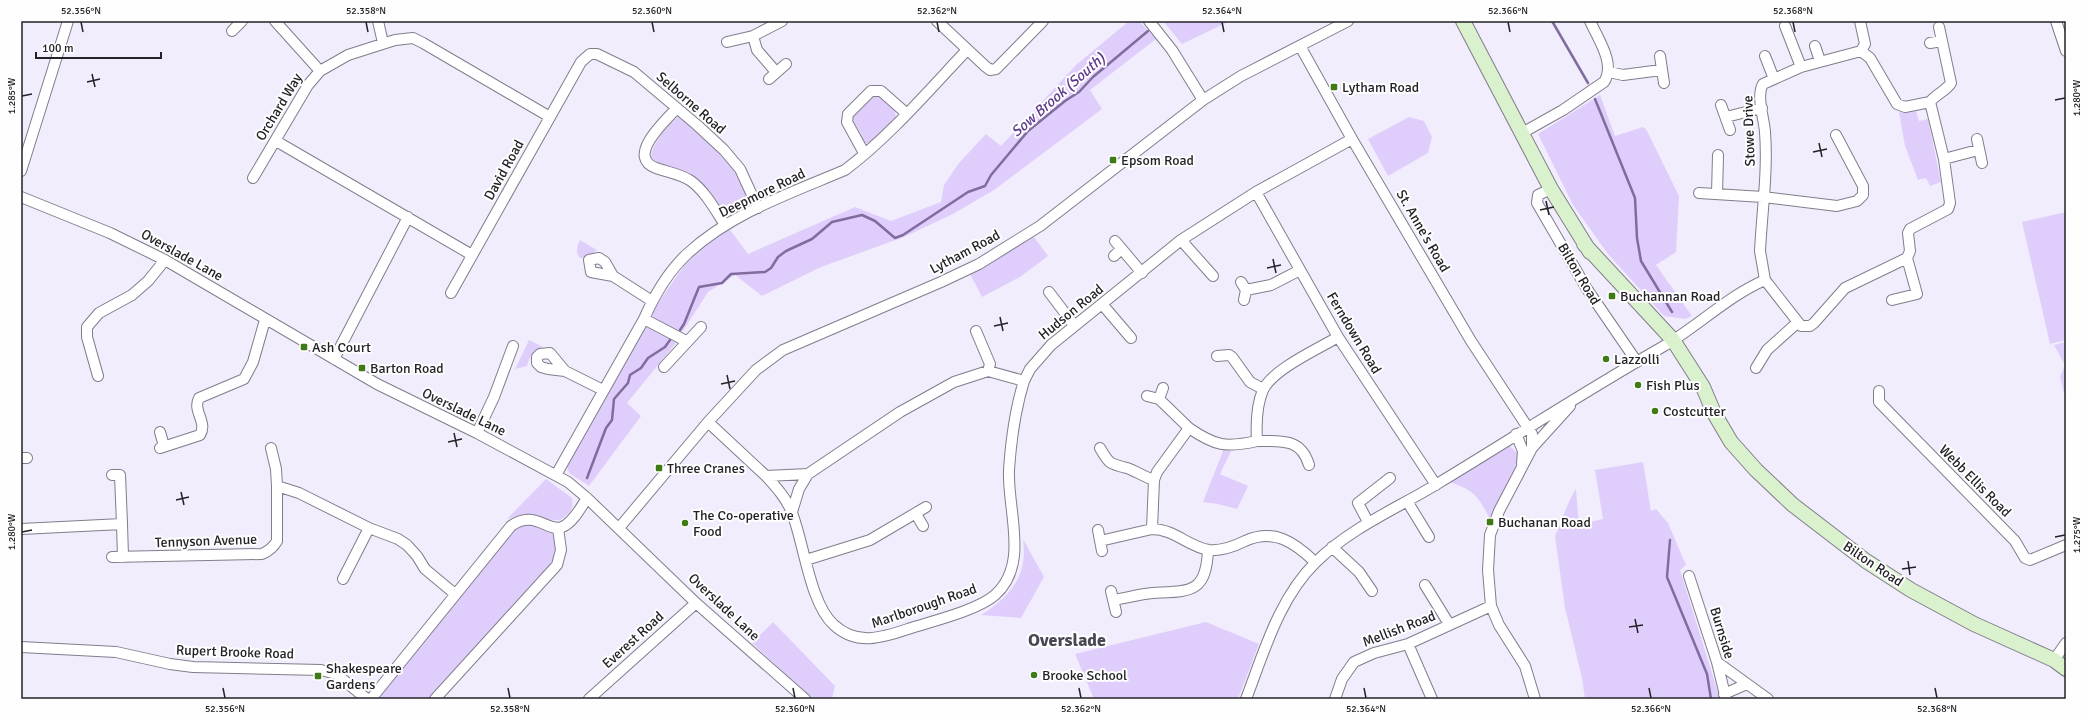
<svg xmlns="http://www.w3.org/2000/svg" width="2087" height="720" viewBox="0 0 2087 720" font-family="Signika,sans-serif">
<rect width="100%" height="100%" fill="#f2edfd"/>
<path fill="#dfcefc" d="M1129 21H1139L1156 39 1090 90 1102 109 994 190 953 214 904 237 821 267 762 296 735 275 708 292 681 334 653 317V310L691 256 728 227 748 254 855 207 891 221 941 202 944 185 959 163 986 134 1001 146 1076 65Z
M1163 21H1230L1182 44Z
M875 95 894 106 896 118 869 143H864L860 136 861 134 854 122 853 117Z
M1600 95 1615 136 1643 127 1646 129 1679 196 1676 252 1656 265 1692 316 1685 319 1664 316 1608 254 1573 205 1538 134Z
M1916 111 1919 121 1928 119 1941 182 1930 186 1926 178 1918 180 1905 146 1899 112 1907 113Z
M680 116 729 162 747 196 748 203C743 209 735 215 726 215L690 173 659 165 651 159C650 147 669 121 680 116Z
M1409 117 1424 121 1432 137 1428 153 1388 176 1368 139Z
M2066 212V340L2050 344 2022 222Z
M1034 237 1048 256 1020 277 982 297 969 272Z
M580 240 597 250 587 258H580C575 252 577 246 580 240Z
M648 325 676 343 627 403 641 416 589 486 569 473 567 467 642 328Z
M529 340 543 347C532 351 530 356 527 366L515 369Z
M2066 342V401L2060 377 2065 365 2054 345Z
M1510 446 1517 453 1518 461 1490 519C1478 496 1475 491 1450 482Z
M1223 451H1231L1220 474 1248 486 1237 509 1218 504 1203 502Z
M1643 462 1651 511 1656 509 1668 523 1686 565 1680 570 1720 699H1585L1582 678 1565 608 1555 536C1563 520 1566 504 1576 489L1579 525 1603 519 1595 470Z
M546 479 572 498C573 505 573 510 567 515 556 527 542 515 529 514 521 514 514 517 507 519Z
M528 524C542 524 556 531 558 547 558 553 554 560 553 566L431 699H377L517 527Z
M1023 539 1044 577 1021 618 981 615C1011 596 1028 576 1023 539Z
M773 622 835 686 832 699H812L752 643Z
M1206 622 1259 644 1238 699H1094L1075 654Z"/>
<g fill="none" stroke-linecap="round" stroke-linejoin="round">
<path stroke="#806d9e" stroke-width="2.5" d="M1552 21 1588 83
M1595 99 1635 198 1637 238 1641 261 1672 312
M680 330 684 324 699 287 722 283 731 274 765 272 771 268 778 257 786 251 812 239 832 222 862 215 875 221 895 238 903 235 968 192 985 186 991 175 1028 131 1065 101 1079 92 1093 77 1148 31
M587 478 606 428 612 420 614 399 628 383 630 375 641 368 648 358 665 347 670 340
M1670 540 1667 577 1707 674 1711 699"/>
<defs>
<path id="street" d="M275 21 320 71
M378 21 383 43
M937 21 985 66 990 70 996 69 1043 21
M1149 21 1172 50 1203 100
M1860 21 1865 44 1861 51
M2056 21 2066 51
M1785 26 1801 67
M232 31 242 21
M753 36 757 50 776 72
M727 42 753 36 782 21
M1930 43 1942 41
M1300 46 1352 139 1471 341 1532 434V448L1499 511 1490 535 1488 570 1491 606 1499 625 1525 666 1535 699
M1815 46 1820 61
M1861 51 1870 58 1897 104 1905 107 1930 102 1944 159 1950 203 1948 209 1910 229 1908 233 1910 251 1907 258 1845 288 1814 323 1810 326H1801L1765 280 1760 251C1762 211 1768 171 1765 132 1764 118 1756 96 1763 84L1801 67Z
M1660 56 1664 83
M1765 56 1774 79
M1609 72 1623 75 1661 70
M769 79 786 64
M1930 102C1936 94 1946 91 1951 83L1939 27
M1721 105 1730 130
M677 108C666 120 625 157 656 168 667 172 681 174 691 181 705 191 716 211 725 225
M1726 117 1762 108
M1522 133 1563 110 1604 82C1616 64 1598 39 1590 21
M1977 139 1982 163
M276 141 472 255
M864 153 847 122 848 114 871 91H881L907 114
M1944 159 1978 150
M21 171 68 21
M253 178 308 85 320 71 348 55 395 40 413 38 423 43 550 117
M1551 189 1538 195 1537 203 1587 289 1637 362
M1256 192 1338 337 1436 485
M1699 193 1763 197 1837 206 1857 201 1863 195V186L1836 135
M1717 194 1718 155
M21 197 110 233 165 260 377 384 477 433 568 482 587 498 696 603 805 699
M1181 240 1213 276
M1115 241 1142 273
M1114 256 1121 249
M613 276 591 272 589 260 599 258 605 262 613 276 652 301
M1241 282 1246 290 1244 300
M1246 290 1271 285 1300 270
M1049 292 1074 325
M451 293 550 117 581 62 590 54H597L634 72 697 125 724 150 740 169 758 208
M1892 300 1917 294 1907 258
M1102 304 1131 338
M644 319 686 341
M976 331 990 364 988 371
M1217 356 1229 355 1232 357 1250 382 1263 389
M334 359 408 217
M664 367 701 327
M1756 368 1767 350 1797 323
M565 371 548 369 541 367 537 363V357L540 354 550 353 565 371 603 390
M98 376 87 337V327L99 313 132 295 148 281 165 260
M1879 391V402L2015 541 2025 558 2030 560 2066 545
M1147 396 1159 399 1189 428
M1159 399 1163 388
M708 422 766 476 808 474 900 412 954 382 988 371 1024 381 1030 369 1051 345 1181 240 1256 192 1352 139
M160 432 164 446
M477 433 494 397 513 346
M1516 434 1523 451 1522 464
M1257 441C1281 441 1301 438 1309 465
M160 448 200 435C208 422 192 411 199 398L244 379 253 362 265 320
M271 448 276 469 277 486
M1100 448C1109 464 1110 464 1127 468 1136 471 1144 477 1154 480
M1532 448 1570 406
M21 458H27
M112 475H120L122 524
M556 475 644 319C654 296 669 271 687 254 731 213 791 193 845 170 889 137 929 90 967 50
M766 476C776 487 787 499 792 513 804 543 810 604 834 625 858 647 884 637 911 628 933 621 978 610 995 595 1030 564 1007 510 1009 470 1011 440 1015 410 1024 381
M1407 501 1429 537
M792 512 799 489 808 474
M916 514 923 526
M1368 522 1358 503 1390 478
M619 528 708 422 756 370 783 350 941 282 979 264 1040 226 1203 100 1241 76 1348 21
M21 529 122 524 123 557
M1098 530 1102 551
M1100 541 1152 529
M1332 547 1359 572 1372 591
M112 557 262 554C269 551 273 548 277 541V486L299 493 369 528 398 539 407 545 417 556 425 569 455 594
M806 560 870 540 926 507
M1315 562C1294 542 1274 528 1245 541 1233 547 1222 551 1209 550 1189 547 1174 529 1152 529L1154 480 1157 472 1189 428C1215 446 1226 448 1257 441 1256 424 1256 406 1263 390 1273 369 1318 349 1338 337
M1689 576 1717 662 1726 699
M343 579 369 528
M1425 585 1449 624
M1111 591 1116 612
M1113 600C1126 598 1140 594 1153 593 1190 591 1206 594 1208 550
M1408 644 1432 699
M21 647 116 652 170 664 193 667 321 670 336 674 367 699
M2054 660 2066 643
M1717 662 1768 699
M1724 694 1747 684
M371 699 511 526C535 509 548 533 562 527 573 523 581 507 587 498
M435 699 557 565 561 550 558 528
M589 699 696 603
M1246 699C1264 652 1279 598 1316 562 1350 528 1396 509 1437 484 1513 438 1587 390 1664 346 1698 326 1728 296 1765 280
M1335 699 1342 679 1354 662 1374 653 1408 644 1491 606"/>
<path id="secondary" d="M1463 21 1551 189 1590 252
M1584 244 1673 340 1703 387 1714 413 1731 442 1756 470 1793 505 1866 561 1911 590 1974 624 2054 660 2066 669"/>
</defs>
<use href="#street" stroke="#817d8a" stroke-width="12"/>
<use href="#secondary" stroke="#817d8a" stroke-width="16"/>
<use href="#street" stroke="#fff" stroke-width="10"/>
<use href="#secondary" stroke="#d9f1cd" stroke-width="14"/>
</g>
<path fill="none" stroke="#242227" stroke-width="1.5" d="M81 22 83 32M366 22 368 32M652 22 654 32M937 22 939 32M1222 22 1224 32M1508 22 1510 32M1793 22 1795 32M92 74 95 87M87 82 100 79M22 96 32 94M2055 100 2065 98M1819 143 1822 157M1813 152 1827 149M1546 201 1549 215M1540 210 1554 207M1273 259 1276 273M1267 268 1281 265M1000 317 1003 331M994 326 1008 323M727 375 730 389M721 384 735 381M454 433 457 447M448 442 462 439M181 492 184 505M176 500 189 497M22 532 32 530M2055 537 2065 535M1908 561 1910 575M1902 569 1916 567M1635 619 1638 633M1629 627 1643 625M223 688 225 698M508 688 510 698M793 688 795 698M1079 688 1081 698M1364 688 1366 698M1649 688 1651 698M1935 688 1937 698"/>
<g fill="#3e7a15" stroke="#fefefe" stroke-width="1.5">
<rect x="1330" y="83" width="8" height="8" rx="2"/>
<rect x="1109" y="156" width="8" height="8" rx="2"/>
<rect x="1608" y="292" width="8" height="8" rx="2"/>
<rect x="300" y="343" width="8" height="8" rx="2"/>
<circle cx="1606" cy="359" r="4"/>
<rect x="358" y="364" width="8" height="8" rx="2"/>
<circle cx="1638" cy="385" r="4"/>
<circle cx="1655" cy="411" r="4"/>
<rect x="655" y="464" width="8" height="8" rx="2"/>
<rect x="1486" y="518" width="8" height="8" rx="2"/>
<circle cx="685" cy="523" r="4"/>
<circle cx="1034" cy="675" r="4"/>
<rect x="314" y="672" width="8" height="8" rx="2"/>
</g>
<g text-anchor="middle" dominant-baseline="central" stroke-width="4" stroke-linejoin="round" paint-order="stroke">
<g font-size="14" fill="#242227" stroke="#fefefe" text-anchor="start">
<text x="1342" y="87">Lytham Road</text>
<text x="1121" y="160">Epsom Road</text>
<text x="1620" y="296">Buchannan Road</text>
<text x="312" y="347">Ash Court</text>
<text x="1614" y="359">Lazzolli</text>
<text x="370" y="368">Barton Road</text>
<text x="1646" y="385">Fish Plus</text>
<text x="1663" y="411">Costcutter</text>
<text x="667" y="468">Three Cranes</text>
<text x="693" y="515">The Co-operative<tspan x="693" dy="16">Food</tspan></text>
<text x="1498" y="522">Buchanan Road</text>
<text x="326" y="668">Shakespeare<tspan x="326" dy="16">Gardens</tspan></text>
<text x="1042" y="675">Brooke School</text>
</g>
<g font-size="14" fill="#242227" stroke="#fefefe">
<text transform="translate(691 103) rotate(41)">Selborne Road</text>
<text transform="translate(279 107) rotate(-59)">Orchard Way</text>
<text transform="translate(1749 131) rotate(-92)">Stowe Drive</text>
<text transform="translate(504 170) rotate(-61)">David Road</text>
<text transform="translate(762 193) rotate(-26)">Deepmore Road</text>
<text transform="translate(1423 231) rotate(60)">St. Anne's Road</text>
<text transform="translate(965 252) rotate(-28)">Lytham Road</text>
<text transform="translate(182 255) rotate(29)">Overslade Lane</text>
<text transform="translate(1579 274) rotate(59)">Bilton Road</text>
<text transform="translate(1071 312) rotate(-39)">Hudson Road</text>
<text transform="translate(1354 333) rotate(59)">Ferndown Road</text>
<text transform="translate(464 412) rotate(26)">Overslade Lane</text>
<text transform="translate(1975 481) rotate(45)">Webb Ellis Road</text>
<text transform="translate(206 541) rotate(-2)">Tennyson Avenue</text>
<text transform="translate(1873 564) rotate(34)">Bilton Road</text>
<text transform="translate(924 606) rotate(-19)">Marlborough Road</text>
<text transform="translate(724 607) rotate(43)">Overslade Lane</text>
<text transform="translate(1399 629) rotate(-21)">Mellish Road</text>
<text transform="translate(1722 633) rotate(73)">Burnside</text>
<text transform="translate(633 640) rotate(-42)">Everest Road</text>
<text transform="translate(235 652) rotate(2)">Rupert Brooke Road</text>
</g>
<g font-size="15" font-style="italic" fill="#5c388a" stroke="#fefefe">
<text transform="translate(1058 95) rotate(-41)">Sow Brook (South)</text>
</g>
<g font-size="18" font-weight="bold" fill="#4a4652" stroke="#fefefe">
<text x="1067" y="640">Overslade</text>
</g>
</g>
<rect width="2087" height="720" fill="none" stroke="#fefefe" stroke-width="44"/>
<path d="M36 52v6h125v-6" fill="none" stroke="#242227" stroke-width="2"/>
<text x="42" y="52" font-size="12" fill="#242227" stroke="#fefefe" stroke-width="3" paint-order="stroke">100 m</text>
<rect x="22" y="22" width="2043" height="676" fill="none" stroke="#242227" stroke-width="1.5"/>
<g font-size="10" text-anchor="middle" fill="#242227">
<text x="81" y="14">52.356°N</text>
<text x="366" y="14">52.358°N</text>
<text x="652" y="14">52.360°N</text>
<text x="937" y="14">52.362°N</text>
<text x="1222" y="14">52.364°N</text>
<text x="1508" y="14">52.366°N</text>
<text x="1793" y="14">52.368°N</text>
<text transform="translate(11 96) rotate(-90)" y="4">1.285°W</text>
<text transform="translate(2076 98) rotate(-90)" y="4">1.280°W</text>
<text transform="translate(11 532) rotate(-90)" y="4">1.280°W</text>
<text transform="translate(2076 535) rotate(-90)" y="4">1.275°W</text>
<text x="225" y="712">52.356°N</text>
<text x="510" y="712">52.358°N</text>
<text x="795" y="712">52.360°N</text>
<text x="1081" y="712">52.362°N</text>
<text x="1366" y="712">52.364°N</text>
<text x="1651" y="712">52.366°N</text>
<text x="1937" y="712">52.368°N</text>
</g>
</svg>
